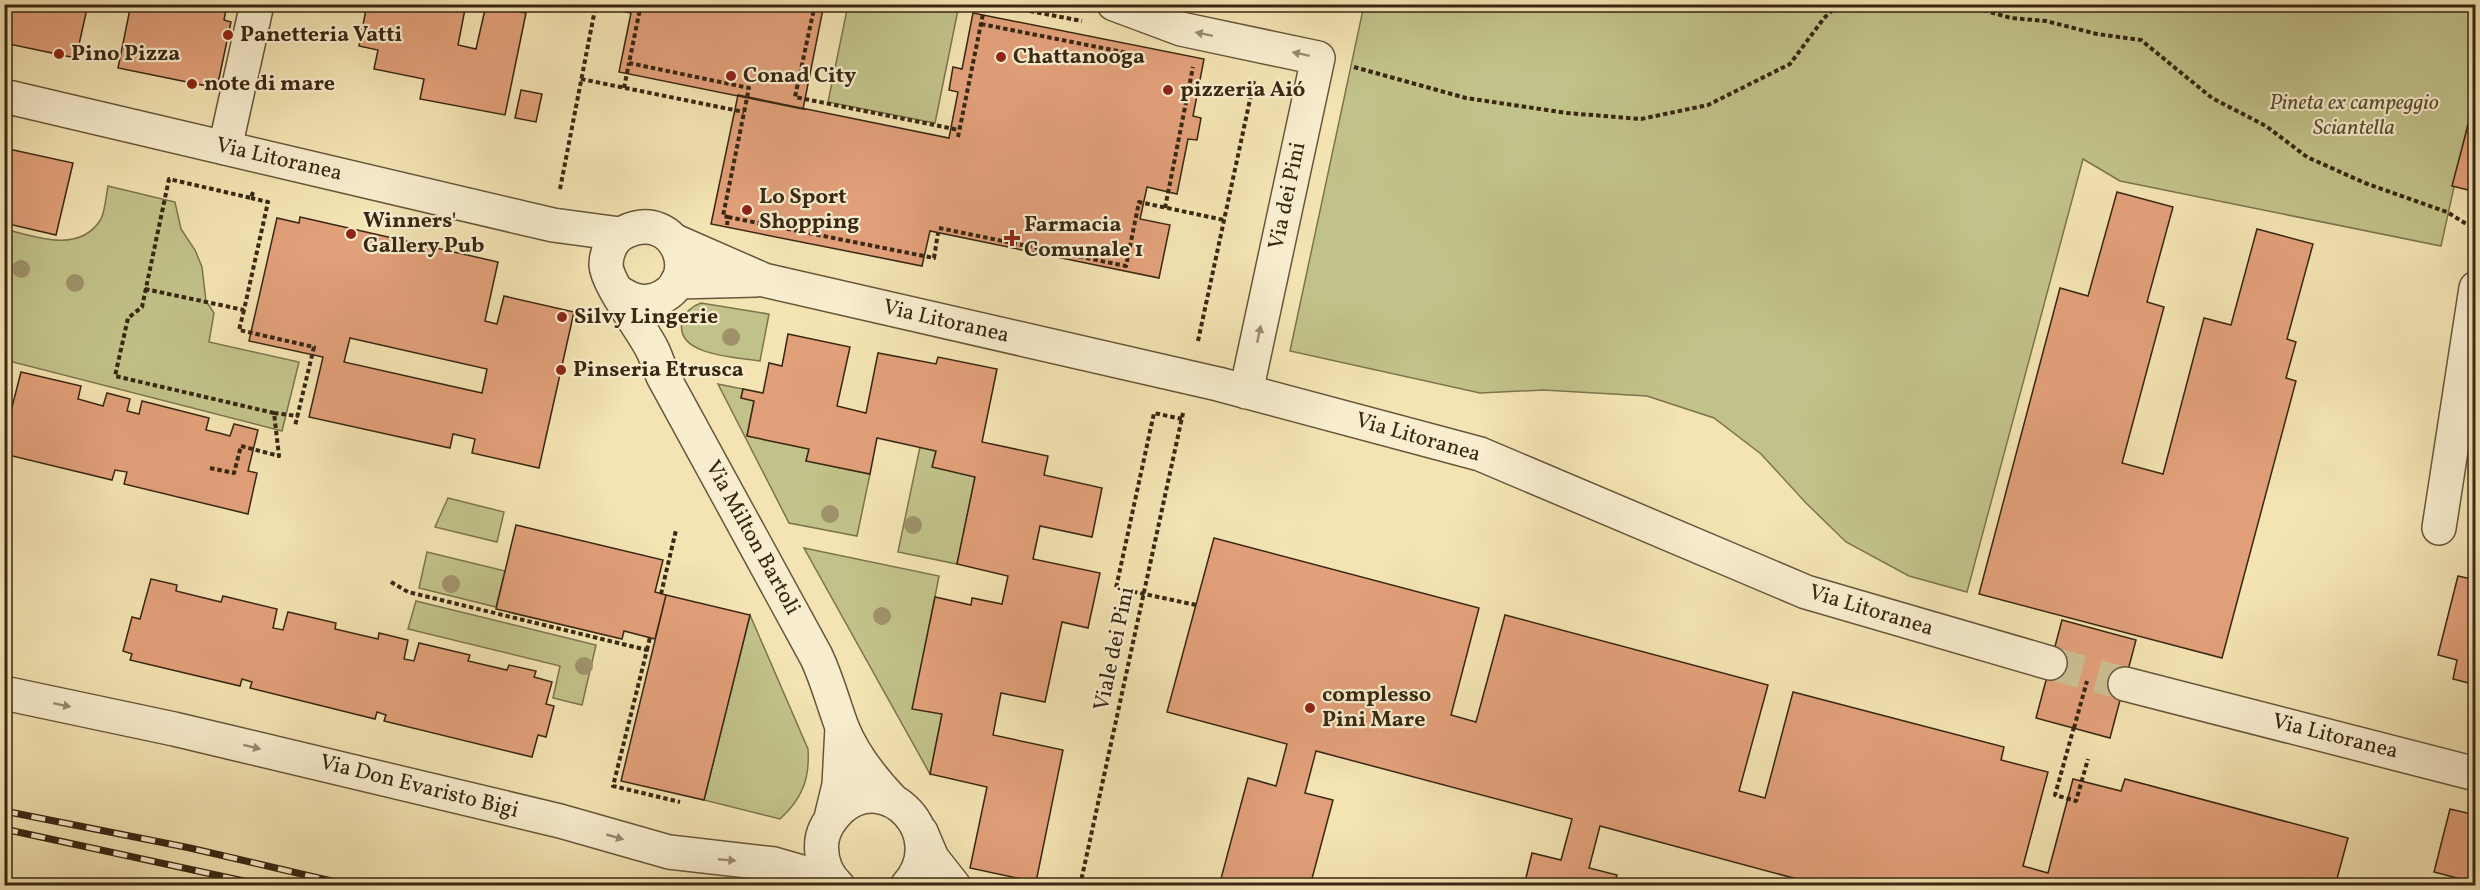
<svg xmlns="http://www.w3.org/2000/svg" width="2480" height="890" viewBox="0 0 2480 890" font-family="Vollkorn,serif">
<rect width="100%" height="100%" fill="#f4e4b3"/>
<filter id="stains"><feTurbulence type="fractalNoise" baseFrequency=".00333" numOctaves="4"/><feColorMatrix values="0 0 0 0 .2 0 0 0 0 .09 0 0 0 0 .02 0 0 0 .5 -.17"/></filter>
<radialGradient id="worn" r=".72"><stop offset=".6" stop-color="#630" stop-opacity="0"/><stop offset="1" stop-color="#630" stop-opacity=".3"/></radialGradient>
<path fill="#c1c289" stroke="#7c744e" stroke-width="1.5" d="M848 5H959L935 123 828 102Z
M1364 5H2475L2474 96 2441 246 2120 181 2083 159 1967 592 1909 576 1846 542 1806 503 1761 454 1714 418 1647 396 1543 390 1480 393 1290 351Z
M108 186 175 202 181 229 195 250 202 267 206 301 214 313 209 342 299 362 282 431 5 360V229C35 237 80 254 101 219 105 211 106 196 108 186Z
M701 303 769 314 760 361C737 357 675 356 682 322 685 312 692 306 701 303Z
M718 384 743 389 741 398 754 401 747 436 809 449 806 461 870 474 857 536 789 523Z
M920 447 936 451 933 467 975 477 957 564 898 552Z
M448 498 504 512 497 542 435 527Z
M804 548 939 576 913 709 942 714 930 774Z
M427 552 505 571 496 607 419 588Z
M416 601 596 645 582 705 553 698 560 666 408 629Z
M750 615 808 749C810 779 802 799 780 819L704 800Z"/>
<path fill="#e2a07a" stroke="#382712" stroke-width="1.5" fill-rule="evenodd" d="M4 4H88L76 58 4 43Z
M131 4H227L224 20 231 22 217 88 118 68Z
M367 4H466L458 45 476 49 486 5 526 13 505 115 420 99 424 79 374 69 378 50 359 46Z
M624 4H824L803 109 619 72 631 13 622 11Z
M973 13 1204 59 1193 116 1201 118 1197 140 1188 139 1177 194 1147 187 1140 219 1170 225 1159 278 930 231 922 266 711 224 738 95 949 138 958 92 949 90 953 67 962 69Z
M521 90 542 94 536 122 515 118Z
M2473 106 2476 107V192L2452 186Z
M4 148 73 163 56 235 4 223Z
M2117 192 2173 207 2147 302 2164 307 2122 463 2163 474 2204 318 2231 325 2257 229 2313 244 2287 339 2296 342 2286 378 2296 381 2222 658 1979 594 2060 288 2088 296Z
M300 217 498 262 485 321 497 324 504 296 574 312 539 468 472 453 475 439 453 434 450 448 309 417 323 357 249 341 277 218 299 223ZM350 338 487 369 482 393 344 362Z
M788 334 850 347 837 406 866 413 878 353 936 364 938 357 997 369 982 442 1048 456 1044 475 1102 488 1092 537 1040 526 1033 559 1100 573 1088 628 1062 622 1045 702 1001 693 993 735 1063 750 1036 882 970 868 987 787 930 774 942 714 912 709 935 597 971 605 972 598 1002 604 1008 576 957 564 975 477 932 467 936 451 877 438 870 474 806 461 809 449 747 436 754 401 741 398 743 389 763 393 769 363 782 366Z
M21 372 81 386 78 399 103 406 107 393 130 399 127 411 139 414 142 401 209 418 206 430 219 433 230 436 234 424 258 430 248 471 257 473 248 514 124 484 127 472 115 470 112 480 4 454V409L11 411Z
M516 525 663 560 655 592 666 595 655 639 624 631 622 639 496 609Z
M1214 538 1479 608 1451 715 1476 722 1505 615 1768 685 1739 791 1765 798 1793 692 2004 747 2001 760 2048 772 2023 866 2048 873 2073 779 2121 791 2125 779 2348 838 2335 886H1823L1600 826 1589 868 1617 875 1614 886H1524L1532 853 1561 860 1572 819 1316 751 1305 793 1333 800 1310 886H1219L1248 778 1276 786 1287 744 1167 712Z
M2458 576 2476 580V685L2453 679 2457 660 2438 655Z
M151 579 177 585 176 591 221 602 223 596 277 609 273 628 283 630 288 612 336 623 335 629 378 639 379 633 408 640 404 659 414 661 419 643 470 655 468 661 507 670 509 665 536 671 534 677 552 682 546 704 554 706 546 737 538 735 532 757 384 721 386 715 377 712 375 719 250 688 252 682 242 679 240 686 130 660 132 654 123 651 132 617 140 619Z
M666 595 750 615 704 800 621 781Z
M2062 620 2136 640 2110 738 2036 718Z
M2450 809 2476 815V883L2434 872Z"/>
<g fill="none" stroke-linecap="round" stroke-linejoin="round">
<path stroke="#cebe93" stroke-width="33" stroke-dasharray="33 16" stroke-linecap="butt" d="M2050 663 2125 684"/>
<defs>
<path id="minor" d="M1114 4 1181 29 1318 58 1246 392
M225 148 257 4
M675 241 764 280 1218 384 1480 454 1806 592 2050 663
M677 282 756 280
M2439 528 2476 288
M2125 684 2476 774
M4 693 174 729 560 821 669 852 774 864 833 881"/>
<path id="tertiary" d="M4 96 553 225 620 234
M617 291C629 299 640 304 655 300 706 283 677 207 625 232 613 237 606 252 606 265 607 284 642 329 652 349 657 358 659 369 664 378L816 656C827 679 833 703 842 727 853 755 873 780 893 801
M831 818 839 785 842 727
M921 832 932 858 954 886
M838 886C825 874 820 857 822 840 824 827 831 818 840 809 887 767 952 836 907 886"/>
</defs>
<use href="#minor" stroke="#67563a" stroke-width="36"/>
<use href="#tertiary" stroke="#67563a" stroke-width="36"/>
<path stroke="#382712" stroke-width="4" stroke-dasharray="4.5 3" stroke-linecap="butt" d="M641 4 629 63 749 88 723 216 728 217 727 225
M815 4 795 97 959 130
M993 4 1082 21
M1962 4 2011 18 2046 21 2097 34 2141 40 2212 98 2266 126 2307 157 2365 183 2447 212 2476 230
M981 24 1143 56
M1354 67 1466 98 1567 113 1641 119 1708 105 1790 64 1824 18 1839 4
M581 79 744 112
M624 88 629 63
M958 137 985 4
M560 189 596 4
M1165 208 1193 67
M728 217 934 258 938 233
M939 228 1126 266 1139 202 1224 220
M145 289 244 310 268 202 251 198
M244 310 239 330 314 347 295 426
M1198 341 1254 81
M274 413 298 416
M1182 419 1154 413 1116 588 1196 605
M210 468 234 473 241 446 279 456 274 413 115 376 128 318 142 307 169 179 251 198 253 192
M391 582 408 592 647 650 613 786 680 802
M661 594 676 530
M647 650 650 637
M2074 727 2055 795 2076 801 2088 759
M2074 728 2087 681
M1080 886 1183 413"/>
<use href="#minor" stroke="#f8edce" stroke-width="33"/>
<use href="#tertiary" stroke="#f8edce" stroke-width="33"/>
<defs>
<path id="rail" d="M4 811 190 848 353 886
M4 829 267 886"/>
</defs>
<use href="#rail" stroke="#382712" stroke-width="7"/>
<use href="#rail" stroke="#f8edce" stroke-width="4.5" stroke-dasharray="14" stroke-linecap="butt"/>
</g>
<g fill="#9f926b">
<circle cx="21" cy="269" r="9"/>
<circle cx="75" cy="283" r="9"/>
<circle cx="731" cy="337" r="9"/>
<circle cx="830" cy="514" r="9"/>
<circle cx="913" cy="525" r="9"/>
<circle cx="451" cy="584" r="9"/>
<circle cx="882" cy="616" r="9"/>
<circle cx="584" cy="666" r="9"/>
</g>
<defs><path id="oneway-solid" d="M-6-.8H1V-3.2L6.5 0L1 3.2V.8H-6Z" transform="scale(1.5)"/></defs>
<g fill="#988a70">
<use href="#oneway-solid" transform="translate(1204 34) rotate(-168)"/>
<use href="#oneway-solid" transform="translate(1301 54) rotate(-168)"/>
<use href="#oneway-solid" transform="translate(1259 334) rotate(-78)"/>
<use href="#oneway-solid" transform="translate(62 705) rotate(12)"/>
<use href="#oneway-solid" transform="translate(252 747) rotate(14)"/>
<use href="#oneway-solid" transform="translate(615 837) rotate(16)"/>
<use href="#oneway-solid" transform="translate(727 860) rotate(5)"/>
</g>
<g fill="#8f2418" stroke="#f8edce" stroke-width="2">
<circle cx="228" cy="35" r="6"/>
<circle cx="59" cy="54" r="6"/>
<circle cx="1001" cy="57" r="6"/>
<circle cx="731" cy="76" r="6"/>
<circle cx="192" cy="84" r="6"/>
<circle cx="1168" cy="90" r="6"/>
<circle cx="747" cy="210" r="6"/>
<circle cx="351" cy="234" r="6"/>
<path d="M1009 229h6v6h6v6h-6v6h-6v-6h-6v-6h6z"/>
<circle cx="562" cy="317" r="6"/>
<circle cx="561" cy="370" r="6"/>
<circle cx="1310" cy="708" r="6"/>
</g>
<g text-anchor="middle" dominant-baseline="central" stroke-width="4.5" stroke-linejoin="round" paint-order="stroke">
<g font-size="22" font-weight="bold" fill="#382712" stroke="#f8edce" text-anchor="start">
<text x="240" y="35">Panetteria Vatti</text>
<text x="71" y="54">Pino Pizza</text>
<text x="1013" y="57">Chattanooga</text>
<text x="743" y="76">Conad City</text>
<text x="204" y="84">note di mare</text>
<text x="1180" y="90">pizzeria Aió</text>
<text x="759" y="197">Lo Sport<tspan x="759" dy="25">Shopping</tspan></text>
<text x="363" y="221">Winners'<tspan x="363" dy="25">Gallery Pub</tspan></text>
<text x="1024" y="225">Farmacia<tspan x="1024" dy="25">Comunale 1</tspan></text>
<text x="574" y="317">Silvy Lingerie</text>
<text x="573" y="370">Pinseria Etrusca</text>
<text x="1322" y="695">complesso<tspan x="1322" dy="25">Pini Mare</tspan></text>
</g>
<g font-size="22" font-style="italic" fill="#5a4e30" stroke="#f8edce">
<text x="2354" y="103">Pineta ex campeggio<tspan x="2354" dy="25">Sciantella</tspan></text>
</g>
<g font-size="22" fill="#382712" stroke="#f8edce">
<text transform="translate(279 160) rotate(13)">Via Litoranea</text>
<text transform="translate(1288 196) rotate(-78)">Via dei Pini</text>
<text transform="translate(946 322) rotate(13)">Via Litoranea</text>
<text transform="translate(1418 438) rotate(16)">Via Litoranea</text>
<text transform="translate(752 538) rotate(61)">Via Milton Bartoli</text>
<text transform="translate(1871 611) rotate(17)">Via Litoranea</text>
<text transform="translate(1115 649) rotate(-78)">Viale dei Pini</text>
<text transform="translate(2335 737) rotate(14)">Via Litoranea</text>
<text transform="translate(419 787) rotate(14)">Via Don Evaristo Bigi</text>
</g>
</g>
<rect width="2480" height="890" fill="none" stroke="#f4e4b3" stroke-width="24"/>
<rect x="6" y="6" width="2468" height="878" fill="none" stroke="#382712" stroke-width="3"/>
<rect x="12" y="12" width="2456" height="866" fill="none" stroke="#382712" stroke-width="1.5"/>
<rect width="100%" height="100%" filter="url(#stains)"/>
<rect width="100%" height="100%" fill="url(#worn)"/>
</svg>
